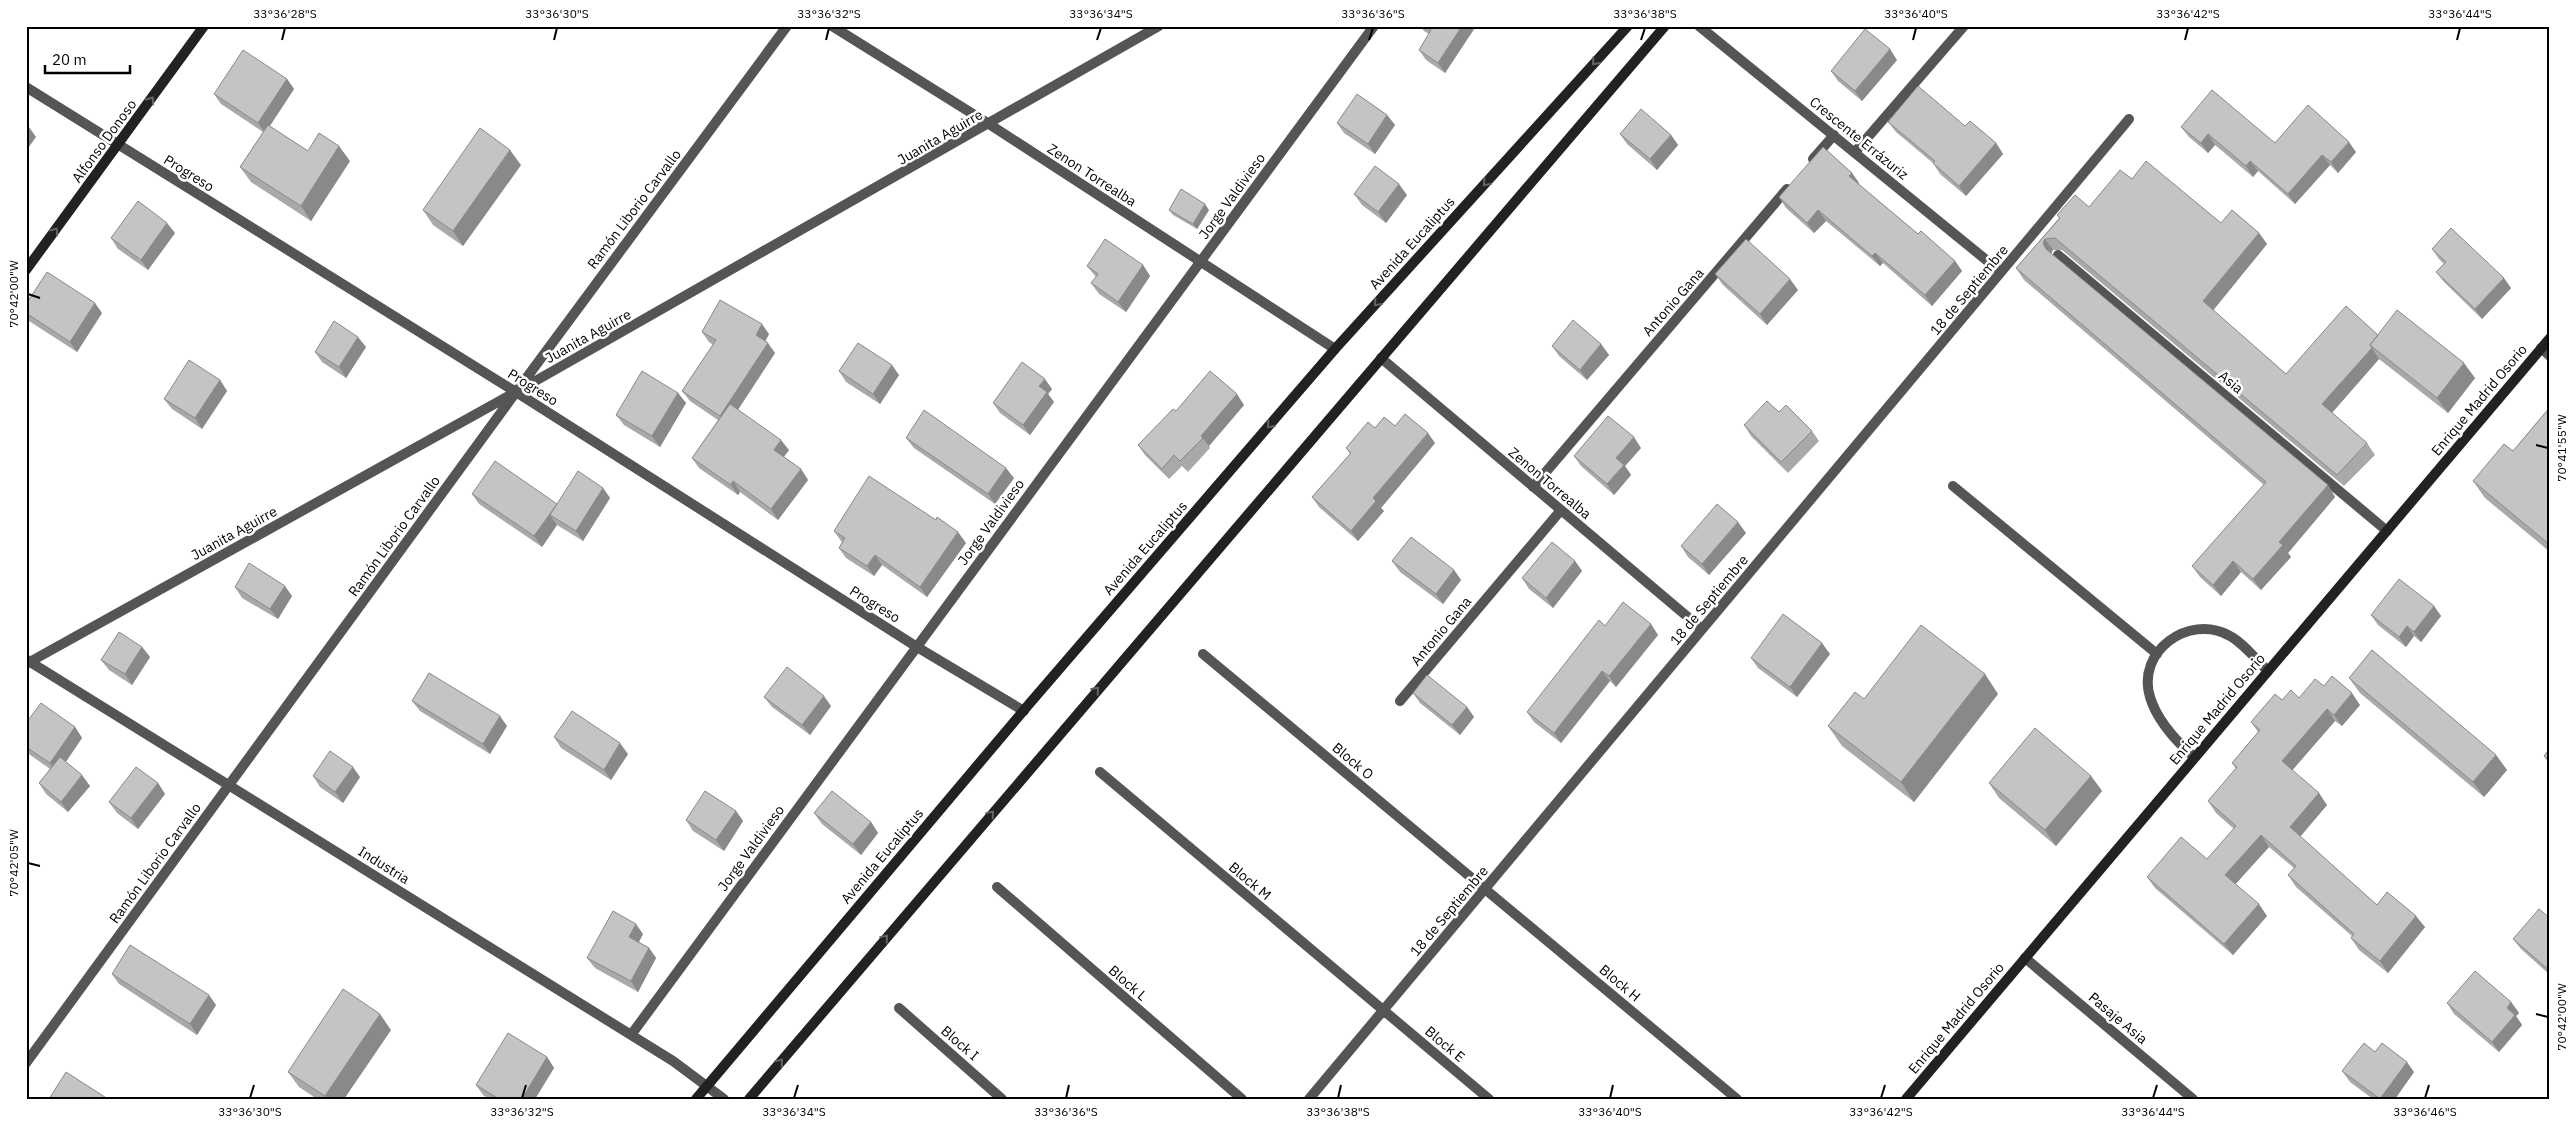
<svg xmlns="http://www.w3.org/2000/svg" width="2576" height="1125" viewBox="0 0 2576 1125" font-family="'IBM Plex Sans',sans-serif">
<rect width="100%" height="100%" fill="#fff"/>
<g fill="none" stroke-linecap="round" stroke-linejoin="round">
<path stroke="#555" stroke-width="10" d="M2541 348 2550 356
M1953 486 2157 654
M2194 757C2176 741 2157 721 2150 697 2136 651 2189 614 2228 635 2243 642 2256 660 2268 671"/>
<path stroke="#555" stroke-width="10" d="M832 26 989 124 1335 349
M1699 26 2001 272
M26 87 516 392 917 647 1024 711
M1855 152 1964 26
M1813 159 1834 135
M2058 255 2387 531
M1381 358 1702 629
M1533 487 1787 189
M1203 654 1737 1099
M27 660 673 1061 724 1099
M26 664 516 392 1159 26
M1400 701 1561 510
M1100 772 1489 1099
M997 887 1242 1099
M2025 958 2193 1099
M899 1008 1002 1099
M631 1035 1374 26
M26 1063 516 392 787 26
M1309 1099 2129 119"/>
<path stroke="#222" stroke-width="10" d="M26 270 204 26
M696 1099 1030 703 1335 349 1628 26
M749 1099 1665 26
M1906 1099 2550 338"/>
</g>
<path fill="#a9a9a9" d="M1420 26H1476L1445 73 1426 60 1419 50 1429 34 1424 31Z
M1897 60 1862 101 1838 81 1831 71Z
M287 79 294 89 270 126 308 151 350 161 311 221 251 182 240 167 263 132 221 104 214 94Z
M1387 115 1395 125 1375 154 1344 133 1337 123Z
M1888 122 1965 126 1996 143 2003 154 1966 196 1940 174 1933 163 1896 132Z
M2181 127 2275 143 2356 152 2338 173 2330 165 2295 204 2258 171 2253 177 2215 145 2208 153 2189 137Z
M1620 134 1671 135 1678 145 1657 170 1627 144Z
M521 165 463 246 433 225 423 210Z
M1852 173 1859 183 1858 184 1918 234 1955 261 1962 271 1932 306 1883 263 1880 266 1826 221 1814 233 1786 208 1779 197Z
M2132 179 2221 223 2259 233 2267 244 2213 310 2286 374 2378 335 2475 378 2448 413 2379 359 2332 413 2367 443 2375 455 2344 486 2062 250H2053L2051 254 2328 485 2335 497 2288 553 2291 557 2261 590 2241 572 2221 596 2200 577 2192 566 2264 485 2024 280 2016 268 2059 218 2057 215 2089 207Z
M1354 194 1407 195 1386 223 1362 205Z
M1169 210H1209L1197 229 1173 215Z
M175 233 148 270 118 249 111 238Z
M2432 249 2511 288 2482 319 2444 282 2436 272 2444 264 2439 259Z
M1143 265 1150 276 1126 312 1099 294 1091 283 1096 277 1087 266Z
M1715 274 1798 290 1767 325 1723 285Z
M26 304 102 313 77 352 29 321 26 317Z
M702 332 769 334 765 341 775 353 738 410 789 450 784 457 801 469 808 480 778 520 740 492 738 495 699 468 692 458 718 420 690 401 682 391 713 345 709 342Z
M1601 344 1609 355 1587 380 1559 356 1552 346Z
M366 347 346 378 322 362 315 352Z
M839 371 899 375 880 404 846 382Z
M220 380 227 391 202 429 172 409 164 399Z
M1052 389 1048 394 1054 402 1030 435 1000 413 993 403Z
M678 393 686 403 660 447 624 425 616 415Z
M1244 405 1209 446 1210 448 1188 472 1182 466 1169 479 1145 455 1138 445 1176 411Z
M2550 407V552L2485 498 2473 481 2513 451Z
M1779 412 1812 431 1819 441 1788 473 1751 436 1744 425Z
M1395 426 1435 443 1381 508 1384 511 1358 541 1319 507 1312 497 1350 454 1346 448 1375 428Z
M906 438 1014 478 995 504 914 448Z
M1641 448 1625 466 1631 475 1614 495 1581 466 1574 456Z
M603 488 610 498 583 541 557 525 542 547 479 504 472 494 557 504Z
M834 531 966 543 927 597 882 565 874 576 846 558 839 548 842 542 841 541Z
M1746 533 1709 575 1688 557 1681 546Z
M1392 561 1454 570 1461 580 1443 604 1400 572Z
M1575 561 1582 571 1553 608 1529 589 1522 578Z
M235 587 292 596 278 619 242 598Z
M2434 606 2441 616 2421 642 2414 636 2406 647 2378 625 2371 615Z
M1605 626 1658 635 1616 687 1610 681 1561 743 1534 722 1527 712Z
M142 647 150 657 132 685 109 670 101 660Z
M1830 654 1797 697 1758 668 1751 658Z
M2349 678 2496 755 2507 770 2484 797 2360 693Z
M1413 693 1467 707 1474 717 1460 735 1420 703Z
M1998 694 1914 802 1842 746 1828 726 1864 699Z
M764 697 831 706 810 735 772 707Z
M2299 698 2360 705 2342 726 2335 721 2292 770 2327 805 2300 837 2377 905 2425 927 2388 973 2359 950 2351 938 2352 936 2296 887 2288 875 2294 868 2269 847 2235 884 2267 916 2233 955 2155 888 2147 877 2207 859 2234 829 2216 813 2208 801 2236 769 2232 763 2258 732 2251 722 2282 700Z
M412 701 507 726 490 754 420 711Z
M26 723 75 727 82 738 66 762 90 786 68 812 46 794 39 783 50 769 26 752Z
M554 737 628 754 611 780 561 748Z
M2550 748V765L2544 756Z
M313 776 360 777 343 803 320 787Z
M2091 776 2102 791 2056 846 1999 798 1989 783Z
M158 783 165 794 138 829 117 813 109 802Z
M736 811 743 821 724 851 693 831 686 820Z
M814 813 871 822 878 833 861 855 822 824Z
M2550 918V975L2521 949 2513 939Z
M643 934 639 942 649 948 656 958 638 992 595 968 587 958Z
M112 974 216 1005 197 1035 119 984Z
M2511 1002 2519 1013 2516 1016 2522 1025 2499 1052 2454 1014 2447 1003Z
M391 1030 344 1099H317L299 1087 288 1072Z
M2375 1052 2414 1072 2395 1099H2373L2350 1082 2342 1071Z
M547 1057 554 1068 535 1099H489L483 1095 476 1085Z"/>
<path fill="#898989" d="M1462 26H1476L1445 73 1438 63Z
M1890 49 1897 60 1862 101 1855 91Z
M287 79 294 89 265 133 258 123Z
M1387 115 1395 125 1375 154 1368 144Z
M29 127 36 137 26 151V130Z
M2208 134 2215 145 2208 153 2201 143Z
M1671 135 1678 145 1657 170 1650 159Z
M2349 142 2356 152 2338 173 2331 162Z
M1996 143 2003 154 1966 196 1959 186Z
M339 146 350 161 311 221 301 206Z
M510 150 521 165 463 246 453 231Z
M2322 155 2330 165 2295 204 2288 194Z
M2250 161 2258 171 2253 177 2246 166Z
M1852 173 1859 183 1856 186 1849 176Z
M1399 184 1407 195 1386 223 1378 212Z
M1205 204 1209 210 1197 229 1193 224Z
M1818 210 1826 221 1814 233 1807 223Z
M167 223 175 233 148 270 141 260Z
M2259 233 2267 244 2211 313 2203 301Z
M2045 239 2053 250 2051 254 2046 249 2043 243Z
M1875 253 1883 263 1880 266 1872 256Z
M1955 261 1962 271 1932 306 1925 295Z
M1143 265 1150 276 1126 312 1118 302Z
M2504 278 2511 288 2482 319 2475 309Z
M1790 279 1798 290 1767 325 1760 314Z
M95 303 102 313 77 352 70 342Z
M762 324 769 334 763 346 756 335Z
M358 337 366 347 346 378 339 367Z
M768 343 775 353 727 426 720 416Z
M1601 344 1609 355 1587 380 1580 370Z
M2372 348 2379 359 2329 416 2322 404Z
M2464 363 2475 378 2448 413 2437 398Z
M892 365 899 375 880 404 873 394Z
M1045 379 1052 389 1048 394 1054 402 1030 435 1023 425 1039 386Z
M220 380 227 391 202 429 195 418Z
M678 393 686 403 660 447 652 436Z
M1237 394 1244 405 1209 446 1201 436Z
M1428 433 1435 443 1381 508 1384 511 1358 541 1351 531 1373 498Z
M1634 437 1641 448 1625 466 1631 475 1614 495 1607 484 1616 458Z
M781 440 789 450 781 460 774 450Z
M1006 468 1014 478 995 504 988 494Z
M801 469 808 480 778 520 771 509Z
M733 481 740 492 738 495 731 485Z
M2328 485 2335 497 2288 553 2291 557 2261 590 2253 579 2279 542Z
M603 488 610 498 583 541 576 531Z
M557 504 550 515 557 525 542 547 534 536Z
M1738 522 1746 533 1709 575 1702 564Z
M958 532 966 543 927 597 920 587Z
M875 555 882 565 874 576 867 566Z
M1575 561 1582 571 1553 608 1546 598Z
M2233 561 2241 572 2221 596 2213 585Z
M1454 570 1461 580 1443 604 1436 594Z
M285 586 292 596 278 619 270 609Z
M2434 606 2441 616 2421 642 2414 632Z
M1651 624 1658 635 1616 687 1609 676Z
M2407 626 2414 636 2406 647 2399 637Z
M1822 643 1830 654 1797 697 1790 687Z
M142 647 150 657 132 685 125 674Z
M1602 671 1610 681 1561 743 1554 733Z
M1985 674 1998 694 1914 802 1901 782Z
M2352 693 2360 705 2342 726 2334 715Z
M824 696 831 706 810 735 802 725Z
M1467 707 1474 717 1460 735 1452 725Z
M2327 709 2335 721 2290 773 2282 761Z
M500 716 507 726 490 754 483 744Z
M75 727 82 738 57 774 50 763Z
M620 743 628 754 611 780 604 770Z
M2496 755 2507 770 2484 797 2473 782Z
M353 767 360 777 343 803 335 792Z
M82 775 90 786 68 812 61 802Z
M2091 776 2102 791 2056 846 2045 830Z
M158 783 165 794 138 829 131 818Z
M2319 793 2327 805 2298 839 2290 827Z
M736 811 743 821 724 851 716 840Z
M871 822 878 833 861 855 853 844Z
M2261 835 2269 847 2233 887 2225 875Z
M2259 904 2267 916 2233 955 2224 944Z
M2416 916 2425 927 2388 973 2380 961Z
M636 924 643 934 636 947 629 937Z
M649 948 656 958 638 992 631 981Z
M209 995 216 1005 197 1035 190 1024Z
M2511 1002 2519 1013 2516 1016 2522 1025 2499 1052 2492 1042 2507 1008Z
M380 1014 391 1030 344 1099H327L325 1096Z
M547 1057 554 1068 535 1099H522Z
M2407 1062 2414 1072 2395 1099H2380Z"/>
<path fill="#c4c4c4" stroke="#898989" d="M1425 26H1462L1438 63 1419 50 1431 30Z
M1865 29 1890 49 1855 91 1831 71Z
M243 50 287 79 258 123 214 94Z
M1918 86 1965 126 1970 121 1996 143 1959 186 1933 163 1935 161 1888 122Z
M2212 90 2275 143 2308 105 2349 142 2331 162 2322 155 2288 194 2250 161 2246 166 2208 134 2201 143 2181 127Z
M1357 94 1387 115 1368 144 1337 123Z
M1641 109 1671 135 1650 159 1620 134Z
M268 125 308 151 319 133 339 146 301 206 240 167Z
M480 128 510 150 453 231 423 210Z
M1823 147 1852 173 1849 176 1918 234 1921 231 1955 261 1925 295 1875 253 1872 256 1818 210 1807 223 1779 197Z
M2146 161 2221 223 2232 210 2259 233 2203 301 2286 374 2346 306 2378 335 2370 345 2372 348 2322 404 2367 443 2337 475 2055 238 2045 239 2043 243 2046 249 2328 485 2279 542 2283 545 2253 579 2233 561 2213 585 2192 566 2266 482 2016 268 2060 218 2057 215 2075 195 2089 207 2120 170 2132 179Z
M1375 166 1399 184 1378 212 1354 194Z
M1181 189 1205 204 1193 224 1169 210Z
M138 201 167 223 141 260 111 238Z
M2451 228 2504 278 2475 309 2436 272 2446 262 2432 249Z
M1105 239 1143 265 1118 302 1091 283 1098 274 1087 266Z
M1746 239 1790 279 1760 314 1715 274Z
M47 272 95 303 70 342 26 313V304Z
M720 300 762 324 756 335 768 343 720 416 682 391 716 340 702 332Z
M2397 310 2464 363 2437 398 2370 345Z
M1573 320 1601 344 1580 370 1552 346Z
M334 321 358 337 339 367 315 352Z
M858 343 892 365 873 394 839 371Z
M189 360 220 380 195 418 164 399Z
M1022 362 1045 379 1039 386 1047 392 1023 425 993 403Z
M642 371 678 393 652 436 616 415Z
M1210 371 1237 394 1201 436 1203 438 1180 461 1174 455 1162 469 1138 445 1173 409 1176 411Z
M1767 401 1779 412 1786 405 1812 431 1781 462 1744 425Z
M730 404 781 440 774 450 801 469 771 509 733 481 731 485 692 458Z
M2550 407V545L2473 481 2504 444 2513 451Z
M924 410 1006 468 988 494 906 438Z
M1405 414 1428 433 1373 498 1376 501 1351 531 1312 497 1351 453 1346 448 1368 422 1375 428 1384 417 1395 426Z
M1608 416 1634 437 1616 458 1624 465 1607 484 1574 456Z
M495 461 557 504 578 471 603 488 576 531 550 515 557 504 534 536 472 494Z
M869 476 936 520 937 517 958 532 920 587 875 555 867 566 839 548 845 538 834 531Z
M1717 504 1738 522 1702 564 1681 546Z
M1411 537 1454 570 1436 594 1392 561Z
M1552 542 1575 561 1546 598 1522 578Z
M249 563 285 586 270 609 235 587Z
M2399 579 2434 606 2414 632 2407 626 2399 637 2371 615Z
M1623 602 1651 624 1609 676 1602 671 1554 733 1527 712 1599 620 1605 626Z
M1783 614 1822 643 1790 687 1751 658Z
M1921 625 1985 674 1901 782 1828 726 1855 692 1864 699Z
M119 632 142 647 125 674 101 660Z
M2372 650 2496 755 2473 782 2349 678Z
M787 667 824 696 802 725 764 697Z
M429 673 500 716 483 744 412 701Z
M1427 675 1467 707 1452 725 1413 693Z
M2332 676 2352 693 2334 715 2327 709 2282 761 2319 793 2290 827 2377 905 2387 892 2416 916 2380 961 2351 938 2354 934 2288 875 2296 866 2261 835 2225 875 2259 904 2224 944 2147 877 2181 837 2207 859 2236 826 2208 801 2237 767 2232 763 2260 730 2251 722 2275 694 2282 700 2291 690 2299 698 2315 679 2324 686Z
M41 703 75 727 50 763 26 747V723Z
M572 711 620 743 604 770 554 737Z
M2035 728 2091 776 2045 830 1989 783Z
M2550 748V761L2544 756Z
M330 751 353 767 335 792 313 776Z
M60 757 82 775 61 802 39 783Z
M136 767 158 783 131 818 109 802Z
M705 791 736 811 716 840 686 820Z
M832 791 871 822 853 844 814 813Z
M2539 909 2550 918V969L2549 970 2513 939Z
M613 911 636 924 629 937 649 948 631 981 587 958Z
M130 945 209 995 190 1024 112 974Z
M2475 971 2511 1002 2507 1008 2515 1015 2492 1042 2447 1003Z
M343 989 380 1014 325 1096 288 1072Z
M508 1033 547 1057 522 1099H499L476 1085Z
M2364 1043 2375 1052 2382 1043 2407 1062 2380 1099 2342 1071Z
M66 1072 108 1099H49Z"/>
<defs><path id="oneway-chevron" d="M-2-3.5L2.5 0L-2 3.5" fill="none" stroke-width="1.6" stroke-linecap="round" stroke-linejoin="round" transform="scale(1.25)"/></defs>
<g stroke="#646464">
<use href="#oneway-chevron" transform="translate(1595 62) rotate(132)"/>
<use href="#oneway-chevron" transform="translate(151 100) rotate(-54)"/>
<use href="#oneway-chevron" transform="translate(1486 183) rotate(132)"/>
<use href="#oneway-chevron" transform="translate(55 231) rotate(-54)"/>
<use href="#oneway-chevron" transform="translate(1377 303) rotate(132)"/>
<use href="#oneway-chevron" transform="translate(1270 425) rotate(131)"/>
<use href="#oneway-chevron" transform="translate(1096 690) rotate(-49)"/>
<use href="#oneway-chevron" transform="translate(991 814) rotate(-50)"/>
<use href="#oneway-chevron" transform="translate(885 938) rotate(-50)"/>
<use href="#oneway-chevron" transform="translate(780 1062) rotate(-50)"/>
</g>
<path fill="none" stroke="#000" stroke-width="2" d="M282 40 285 28M554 40 557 28M826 40 829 28M1097 40 1101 28M1369 40 1373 28M1641 40 1645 28M1913 40 1916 28M2185 40 2188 28M2457 40 2460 28M28 294 40 298M2536 445 2548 448M28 863 40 866M2536 1014 2548 1017M250 1098 254 1085M522 1098 526 1085M794 1098 798 1085M1066 1098 1069 1085M1338 1098 1341 1085M1610 1098 1613 1085M1881 1098 1885 1085M2153 1098 2157 1085M2425 1098 2429 1085"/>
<g text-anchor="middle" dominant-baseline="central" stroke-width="5" stroke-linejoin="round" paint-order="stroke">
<g font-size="14" fill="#000" stroke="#fff">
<text transform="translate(940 137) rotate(-30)">Juanita Aguirre</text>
<text transform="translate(1859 138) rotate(39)">Crescente Errázuriz</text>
<text transform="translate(104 141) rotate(-54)">Alfonso Donoso</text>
<text transform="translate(189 173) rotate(32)">Progreso</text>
<text transform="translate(1092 175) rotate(33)">Zenon Torrealba</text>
<text transform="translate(1232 196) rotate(-54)">Jorge Valdivieso</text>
<text transform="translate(634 209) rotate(-53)">Ramón Liborio Carvallo</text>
<text transform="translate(1412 243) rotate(-48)">Avenida Eucaliptus</text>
<text transform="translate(1969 290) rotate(-50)">18 de Septiembre</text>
<text transform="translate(1673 302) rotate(-49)">Antonio Gana</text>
<text transform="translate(588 336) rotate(-29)">Juanita Aguirre</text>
<text transform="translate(2231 382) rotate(40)">Asia</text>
<text transform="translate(533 387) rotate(32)">Progreso</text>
<text transform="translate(2479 400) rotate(-50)">Enrique Madrid Osorio</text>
<text transform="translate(1550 483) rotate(40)">Zenon Torrealba</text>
<text transform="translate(991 522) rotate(-54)">Jorge Valdivieso</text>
<text transform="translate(234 533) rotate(-29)">Juanita Aguirre</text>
<text transform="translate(394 536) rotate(-54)">Ramón Liborio Carvallo</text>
<text transform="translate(1145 548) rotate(-49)">Avenida Eucaliptus</text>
<text transform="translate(1709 600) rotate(-50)">18 de Septiembre</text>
<text transform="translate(875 604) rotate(32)">Progreso</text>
<text transform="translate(1441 631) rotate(-50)">Antonio Gana</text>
<text transform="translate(2217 709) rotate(-50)">Enrique Madrid Osorio</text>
<text transform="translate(1353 761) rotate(40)">Block O</text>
<text transform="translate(751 848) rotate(-54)">Jorge Valdivieso</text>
<text transform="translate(882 856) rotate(-50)">Avenida Eucaliptus</text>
<text transform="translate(155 863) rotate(-54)">Ramón Liborio Carvallo</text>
<text transform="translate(384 865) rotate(32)">Industria</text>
<text transform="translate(1250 881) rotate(40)">Block M</text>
<text transform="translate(1449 911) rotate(-50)">18 de Septiembre</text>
<text transform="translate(1128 983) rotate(41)">Block L</text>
<text transform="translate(1620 983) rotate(40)">Block H</text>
<text transform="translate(1956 1018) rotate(-50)">Enrique Madrid Osorio</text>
<text transform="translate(2118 1018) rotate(40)">Pasaje Asia</text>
<text transform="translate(960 1043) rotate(41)">Block I</text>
<text transform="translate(1445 1044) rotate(40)">Block E</text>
</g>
</g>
<rect width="2576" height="1125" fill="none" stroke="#ffffff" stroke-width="55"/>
<path d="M45 65v8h85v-8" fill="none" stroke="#000000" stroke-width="2.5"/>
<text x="52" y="65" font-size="15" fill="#000000" stroke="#ffffff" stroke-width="4" paint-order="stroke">20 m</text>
<rect x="28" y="28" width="2520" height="1070" fill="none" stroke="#000" stroke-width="2"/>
<g font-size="12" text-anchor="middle" fill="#000">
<text x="285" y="18">33°36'28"S</text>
<text x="557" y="18">33°36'30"S</text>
<text x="829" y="18">33°36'32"S</text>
<text x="1101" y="18">33°36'34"S</text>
<text x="1373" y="18">33°36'36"S</text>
<text x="1645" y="18">33°36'38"S</text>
<text x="1916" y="18">33°36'40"S</text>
<text x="2188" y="18">33°36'42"S</text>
<text x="2460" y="18">33°36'44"S</text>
<text transform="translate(14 294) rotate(-90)" y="4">70°42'00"W</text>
<text transform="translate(2562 448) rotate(-90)" y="4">70°41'55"W</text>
<text transform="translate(14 863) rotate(-90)" y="4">70°42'05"W</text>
<text transform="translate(2562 1017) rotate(-90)" y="4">70°42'00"W</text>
<text x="250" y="1116">33°36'30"S</text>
<text x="522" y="1116">33°36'32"S</text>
<text x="794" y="1116">33°36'34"S</text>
<text x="1066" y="1116">33°36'36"S</text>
<text x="1338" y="1116">33°36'38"S</text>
<text x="1610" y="1116">33°36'40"S</text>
<text x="1881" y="1116">33°36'42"S</text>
<text x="2153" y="1116">33°36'44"S</text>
<text x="2425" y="1116">33°36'46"S</text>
</g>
</svg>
